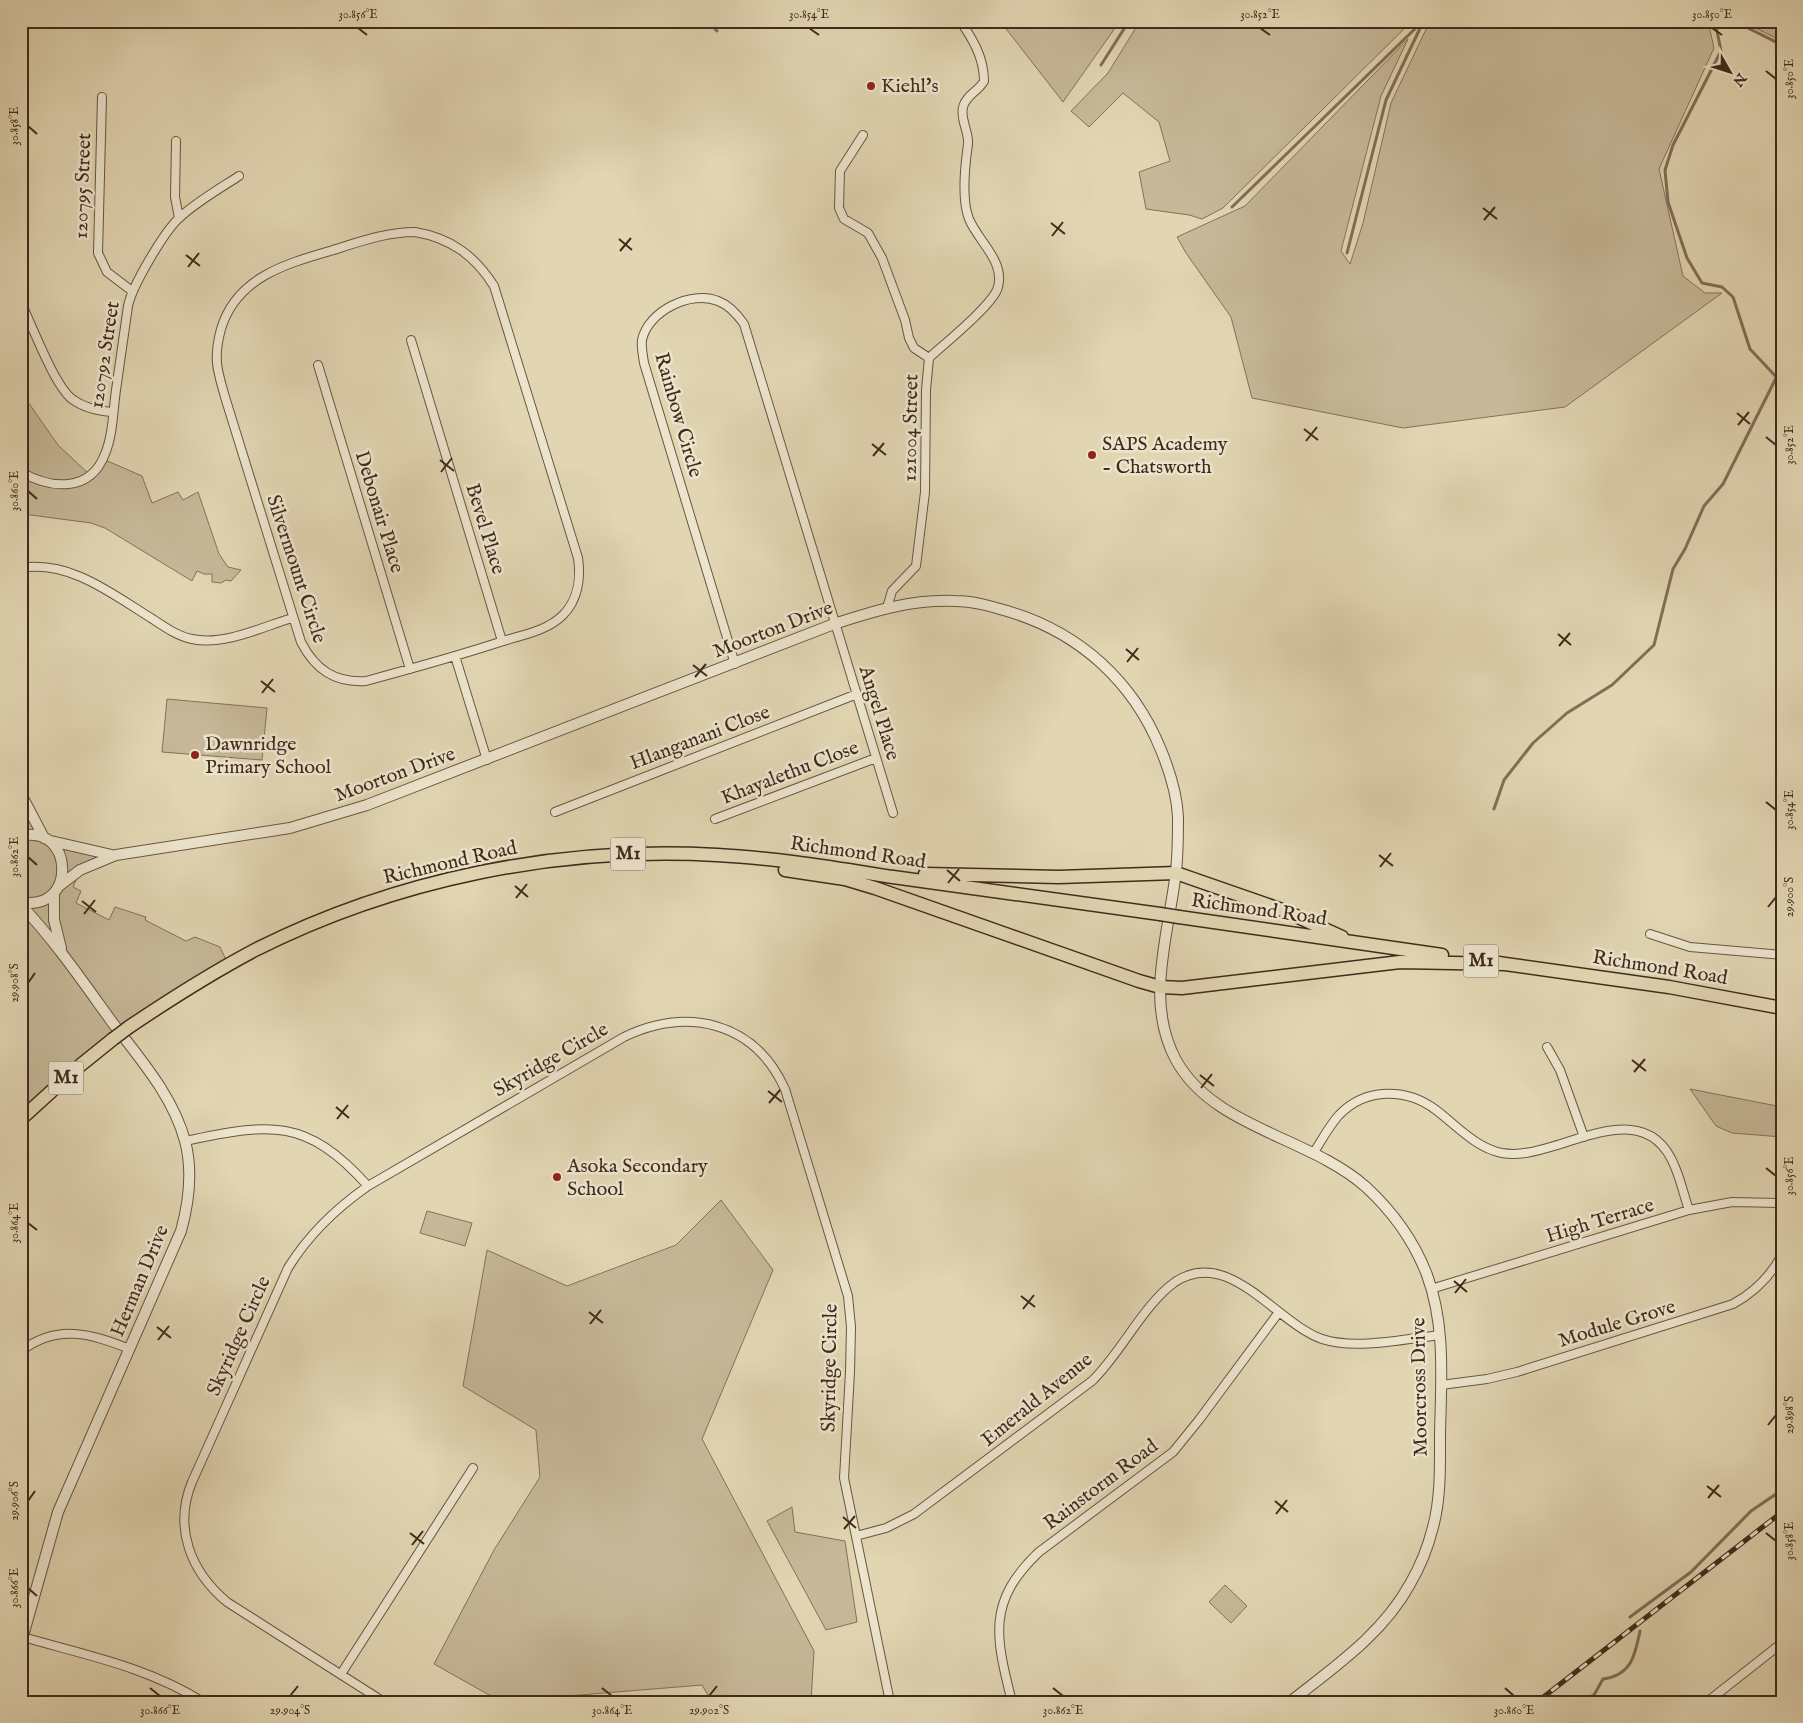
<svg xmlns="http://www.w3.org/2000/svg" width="1803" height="1723" viewBox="0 0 1803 1723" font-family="'IM FELL English',serif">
<rect width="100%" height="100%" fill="#e1d5b2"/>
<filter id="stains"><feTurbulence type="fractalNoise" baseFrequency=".004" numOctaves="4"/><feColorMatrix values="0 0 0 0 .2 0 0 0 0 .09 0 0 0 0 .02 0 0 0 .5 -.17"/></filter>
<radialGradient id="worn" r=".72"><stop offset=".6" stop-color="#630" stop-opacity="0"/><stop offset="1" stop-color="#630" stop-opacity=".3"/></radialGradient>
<path fill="#c6b898" stroke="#84715a" d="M1000 21H1120L1063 102Z
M1140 21H1412L1223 208 1202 219 1189 215 1146 209 1139 172 1170 161 1159 122 1123 93 1089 127 1071 111 1108 73Z
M1430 21H1708L1714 48 1659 169 1683 276 1705 293H1722L1565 407 1403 428 1252 398 1231 317 1186 253 1177 237 1245 206 1408 39 1381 96 1341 251 1350 264 1363 223 1391 103Z
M1742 21H1782V41L1745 23Z
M21 392 58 445 90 475 103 459 142 476 152 503 178 492 183 500 198 492 219 554 228 567 241 570 231 581 226 580 221 583 212 582V574H204L197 571 192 581 105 528 91 523 23 514 21 506Z
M167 699 267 708 262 760 162 752Z
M21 792 44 838 116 855 80 871 73 887 81 891 76 903 109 920 115 907 146 917 145 920 186 941 195 937 220 947 228 964 166 1001 21 1118Z
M1690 1089 1782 1107V1137L1732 1133 1716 1126Z
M721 1200 773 1270 702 1439 814 1651 811 1702H712L702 1685 543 1698 491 1696 434 1664 494 1550 540 1477 536 1430 463 1386 487 1250 567 1286 676 1245Z
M427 1211 472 1223 465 1246 420 1233Z
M792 1507 795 1532 845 1541 857 1622 826 1630 767 1521Z
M1225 1585 1247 1606 1231 1623 1209 1602Z"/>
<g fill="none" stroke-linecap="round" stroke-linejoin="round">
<path stroke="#816e57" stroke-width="3" d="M708 21 717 31
M1715 21 1721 51 1673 145 1665 170 1668 202 1687 258 1702 283 1722 287 1733 297 1750 349 1782 383
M1734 21 1782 45
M1101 65 1129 21
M1232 207 1423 21
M1347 253 1386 100 1423 22
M1494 809 1504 780 1533 743 1567 713 1612 685 1654 645 1673 569 1685 549 1704 506 1723 484 1776 378
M1630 1617 1691 1572 1751 1511 1782 1490
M1578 1702 1594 1695 1603 1679C1632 1675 1635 1655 1640 1631"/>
<defs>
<path id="minor" d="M102 97 98 253 107 272 132 291
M863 135 840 171 839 208 844 219 868 233 882 258 905 320 909 338 914 348 929 358
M176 141 175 197 179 218
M415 232C451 238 475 256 494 286L578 558C581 578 578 600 563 615 546 632 520 635 497 643 454 657 410 669 366 681 334 683 315 669 301 642L225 397C222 386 218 374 217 363 216 352 218 340 221 329 236 278 285 264 330 251 359 242 386 232 415 232Z
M21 303C33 327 54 385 72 399 84 408 98 411 113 412
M411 340 502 641
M318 365 410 669
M21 472C51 489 90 493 105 454 113 435 113 411 116 390 120 362 124 334 128 306 132 286 163 234 178 219 196 202 219 189 239 176
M21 568C70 560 112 594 151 618 163 626 177 636 192 639 224 646 262 627 292 618
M887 608 892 591 916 566 925 492 926 390 929 358C944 344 994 304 998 287 1005 261 978 241 969 219 961 199 965 165 968 144 969 131 960 120 963 107 966 95 979 91 984 81 984 58 973 39 960 21
M455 656 487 760
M735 664 644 363C643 355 641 347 642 340 648 311 691 290 718 301 729 305 737 314 744 324L893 813
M555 812 857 694
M715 819 876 758
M1650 934 1690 947 1782 955
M1547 1047 1560 1070 1584 1137
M185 1141C270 1123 306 1117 368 1186
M1314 1152C1322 1140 1329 1126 1339 1115 1366 1087 1407 1088 1436 1110 1456 1125 1476 1148 1502 1153 1520 1156 1537 1151 1554 1146 1598 1133 1652 1108 1675 1167 1681 1181 1684 1196 1689 1210
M1431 1289 1689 1210 1732 1202 1782 1203
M21 1351C58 1323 91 1334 130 1349
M1441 1385 1487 1379 1517 1372 1733 1304C1755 1292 1770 1277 1782 1255
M856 1536 886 1528 914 1514 1092 1381C1121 1353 1143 1305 1175 1282 1229 1246 1276 1323 1322 1339 1355 1350 1405 1339 1440 1335
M23 1637C85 1655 148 1667 203 1702
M341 1674 473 1468
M384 1702 227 1602C191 1572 173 1528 192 1482L288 1268C309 1234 335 1209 368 1186L624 1037C687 1007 754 1021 785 1089L848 1296 851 1327 850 1372 844 1478 890 1702
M1012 1702C996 1638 986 1602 1039 1552L1173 1452 1199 1420 1279 1312
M1707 1702 1782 1643"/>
<path id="tertiary" d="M21 794 44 838
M21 836C74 823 78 913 21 902
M51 841 112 855
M59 886 80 870 116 855 290 828 367 805 834 624C874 611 912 599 955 601 973 601 990 606 1007 611 1079 632 1133 681 1161 750 1170 772 1177 793 1178 817 1178 835 1178 853 1176 871 1169 934 1144 1001 1176 1060 1213 1128 1310 1137 1366 1187 1392 1211 1414 1241 1427 1275 1446 1326 1441 1382 1440 1435 1440 1465 1441 1498 1433 1527 1428 1547 1420 1567 1410 1584 1382 1635 1334 1667 1290 1702
M54 894V920L61 948
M21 905C55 941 83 982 112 1022 140 1059 173 1096 185 1141 193 1171 189 1202 181 1231L58 1512 21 1643"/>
<path id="trunk" d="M785 870 845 879 875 888 1139 981 1160 987 1182 988 1400 962 1506 964
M925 874 1059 877 1176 873 1285 911 1342 937
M1179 917 1442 955
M1498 963 1669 987 1782 1008
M129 1027C169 1000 210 974 253 951 395 879 558 846 717 855 776 858 835 868 893 877 982 890 1071 902 1160 914
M21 1119 77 1068 113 1039"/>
</defs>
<use href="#minor" stroke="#695542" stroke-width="10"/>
<use href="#tertiary" stroke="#695542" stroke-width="12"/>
<use href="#trunk" stroke="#412a1c" stroke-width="15"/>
<use href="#minor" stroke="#ece4cd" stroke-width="8"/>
<use href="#tertiary" stroke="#ece4cd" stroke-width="10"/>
<use href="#trunk" stroke="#e1d5b2" stroke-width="12"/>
<defs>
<path id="rail" d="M1537 1702 1782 1512"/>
</defs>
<use href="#rail" stroke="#412a1c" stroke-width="5"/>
<use href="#rail" stroke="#ece4cd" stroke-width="3" stroke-dasharray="9" stroke-linecap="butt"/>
<defs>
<path id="trunk-bridge" d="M1160 914 1179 917
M113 1039 129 1027"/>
</defs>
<use href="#trunk-bridge" stroke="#412a1c" stroke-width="15" stroke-linecap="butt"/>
<use href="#trunk-bridge" stroke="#e1d5b2" stroke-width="12"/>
</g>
<path fill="none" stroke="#412a1c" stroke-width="2" d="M358 28 367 35M809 28 819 35M1260 28 1270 35M1712 28 1722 35M1766 71 1776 79M28 126 37 134M1483 208 1497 219M1484 220 1495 207M1051 223 1065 234M1052 236 1063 222M619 239 632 250M620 251 631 238M186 255 200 266M188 267 199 253M1737 413 1750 424M1738 425 1749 412M1304 429 1318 440M1766 437 1776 445M1306 441 1317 427M872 444 886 455M873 456 884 443M440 460 454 471M441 472 452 458M28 491 37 499M1558 634 1571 645M1559 646 1570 633M1126 649 1139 660M1127 662 1138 648M693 665 707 676M695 677 706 664M261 681 275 692M262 693 273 679M1766 802 1776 810M1379 855 1393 866M28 857 37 865M1380 867 1391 853M947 870 960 881M948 883 959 869M515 886 528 897M516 898 527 884M82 901 96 912M1768 907 1776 897M84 914 95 900M28 983 35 973M1632 1060 1646 1071M1634 1072 1645 1059M1200 1075 1214 1086M1201 1088 1212 1074M768 1091 782 1102M769 1103 780 1090M336 1107 349 1118M337 1119 348 1105M1766 1168 1776 1176M28 1223 37 1230M1454 1281 1467 1292M1455 1293 1466 1279M1021 1296 1035 1307M1023 1309 1034 1295M589 1312 603 1323M590 1324 601 1310M157 1327 171 1338M158 1340 169 1326M1768 1425 1776 1415M1707 1486 1721 1497M1708 1498 1719 1485M28 1501 35 1491M1275 1501 1288 1512M1276 1514 1287 1500M843 1517 856 1528M844 1529 855 1516M410 1533 424 1544M1766 1533 1776 1541M412 1545 423 1531M28 1588 37 1596M150 1688 160 1696M602 1688 612 1696M1053 1688 1063 1696M1505 1688 1514 1696M290 1696 298 1686M709 1696 717 1686"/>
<g fill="#8f2418" stroke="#ece4cd" stroke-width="2">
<circle cx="871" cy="86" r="5"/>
<circle cx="1092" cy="455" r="5"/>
<circle cx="195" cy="755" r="5"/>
<circle cx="557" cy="1177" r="5"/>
</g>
<g text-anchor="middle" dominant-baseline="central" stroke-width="5" stroke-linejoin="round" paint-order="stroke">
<g fill="#ece4cd" stroke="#746251" stroke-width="1">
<rect x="610.5" y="837.5" width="35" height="33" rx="4"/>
<rect x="1463.5" y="944.5" width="35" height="33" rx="4"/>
<rect x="48.5" y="1061.5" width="35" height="33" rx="4"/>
</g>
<g font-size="19" font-weight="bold" fill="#412a1c">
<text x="628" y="854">M1</text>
<text x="1481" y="961">M1</text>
<text x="66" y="1078">M1</text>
</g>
<g font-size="20" fill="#412a1c" stroke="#ece4cd" text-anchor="start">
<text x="881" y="86">Kiehl's</text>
<text x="1102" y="444">SAPS Academy<tspan x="1102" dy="23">- Chatsworth</tspan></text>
<text x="205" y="744">Dawnridge<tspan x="205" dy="23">Primary School</tspan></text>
<text x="567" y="1166">Asoka Secondary<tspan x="567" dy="23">School</tspan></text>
</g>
<g font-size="20" fill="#412a1c" stroke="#ece4cd">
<text transform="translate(83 186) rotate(-88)">120795 Street</text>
<text transform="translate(105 355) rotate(-81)">120792 Street</text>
<text transform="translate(678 415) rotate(74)">Rainbow Circle</text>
<text transform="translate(911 428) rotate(-89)">121004 Street</text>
<text transform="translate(379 512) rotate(73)">Debonair Place</text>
<text transform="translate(485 529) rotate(73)">Bevel Place</text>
<text transform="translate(296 569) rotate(72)">Silvermount Circle</text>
<text transform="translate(773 630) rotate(-21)">Moorton Drive</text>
<text transform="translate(879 713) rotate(73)">Angel Place</text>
<text transform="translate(700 738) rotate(-21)">Hlanganani Close</text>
<text transform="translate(790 773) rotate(-21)">Khayalethu Close</text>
<text transform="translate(395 775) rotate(-20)">Moorton Drive</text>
<text transform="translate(858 853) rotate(8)">Richmond Road</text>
<text transform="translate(450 863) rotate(-13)">Richmond Road</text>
<text transform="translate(1259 910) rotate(8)">Richmond Road</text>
<text transform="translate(1660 968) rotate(9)">Richmond Road</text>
<text transform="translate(551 1060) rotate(-30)">Skyridge Circle</text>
<text transform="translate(1600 1221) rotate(-17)">High Terrace</text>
<text transform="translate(140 1281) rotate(-67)">Herman Drive</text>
<text transform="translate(1617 1324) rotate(-17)">Module Grove</text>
<text transform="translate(239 1336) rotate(-66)">Skyridge Circle</text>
<text transform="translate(830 1368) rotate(-89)">Skyridge Circle</text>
<text transform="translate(1420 1387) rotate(-91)">Moorcross Drive</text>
<text transform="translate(1037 1400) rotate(-39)">Emerald Avenue</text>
<text transform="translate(1101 1485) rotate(-37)">Rainstorm Road</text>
</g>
</g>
<rect width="1803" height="1723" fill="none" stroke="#e1d5b2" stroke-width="55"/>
<g transform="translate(1730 72) rotate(129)" stroke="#ece4cd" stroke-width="4" paint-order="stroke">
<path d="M0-4L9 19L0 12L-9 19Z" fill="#412a1c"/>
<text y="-8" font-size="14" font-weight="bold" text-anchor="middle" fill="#412a1c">N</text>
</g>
<rect x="28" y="28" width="1748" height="1668" fill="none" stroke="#412a1c" stroke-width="2"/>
<g font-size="12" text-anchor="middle" fill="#412a1c">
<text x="358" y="18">30.856°E</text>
<text x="809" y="18">30.854°E</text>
<text x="1260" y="18">30.852°E</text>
<text x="1712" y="18">30.850°E</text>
<text transform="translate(1789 79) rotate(-90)" y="4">30.850°E</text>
<text transform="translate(14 126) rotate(-90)" y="4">30.858°E</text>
<text transform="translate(1789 445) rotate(-90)" y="4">30.852°E</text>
<text transform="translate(14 491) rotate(-90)" y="4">30.860°E</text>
<text transform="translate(1789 810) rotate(-90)" y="4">30.854°E</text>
<text transform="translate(14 857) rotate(-90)" y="4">30.862°E</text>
<text transform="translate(1789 897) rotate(-90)" y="4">29.900°S</text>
<text transform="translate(14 983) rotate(-90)" y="4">29.908°S</text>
<text transform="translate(1789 1176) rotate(-90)" y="4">30.856°E</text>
<text transform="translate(14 1223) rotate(-90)" y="4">30.864°E</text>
<text transform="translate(1789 1415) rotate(-90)" y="4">29.898°S</text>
<text transform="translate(14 1501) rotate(-90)" y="4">29.906°S</text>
<text transform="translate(1789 1541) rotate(-90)" y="4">30.858°E</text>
<text transform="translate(14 1588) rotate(-90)" y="4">30.866°E</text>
<text x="160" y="1714">30.866°E</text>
<text x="290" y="1714">29.904°S</text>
<text x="612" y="1714">30.864°E</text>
<text x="709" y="1714">29.902°S</text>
<text x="1063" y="1714">30.862°E</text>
<text x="1514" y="1714">30.860°E</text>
</g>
<rect width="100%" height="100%" filter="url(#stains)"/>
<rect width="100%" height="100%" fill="url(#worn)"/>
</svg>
